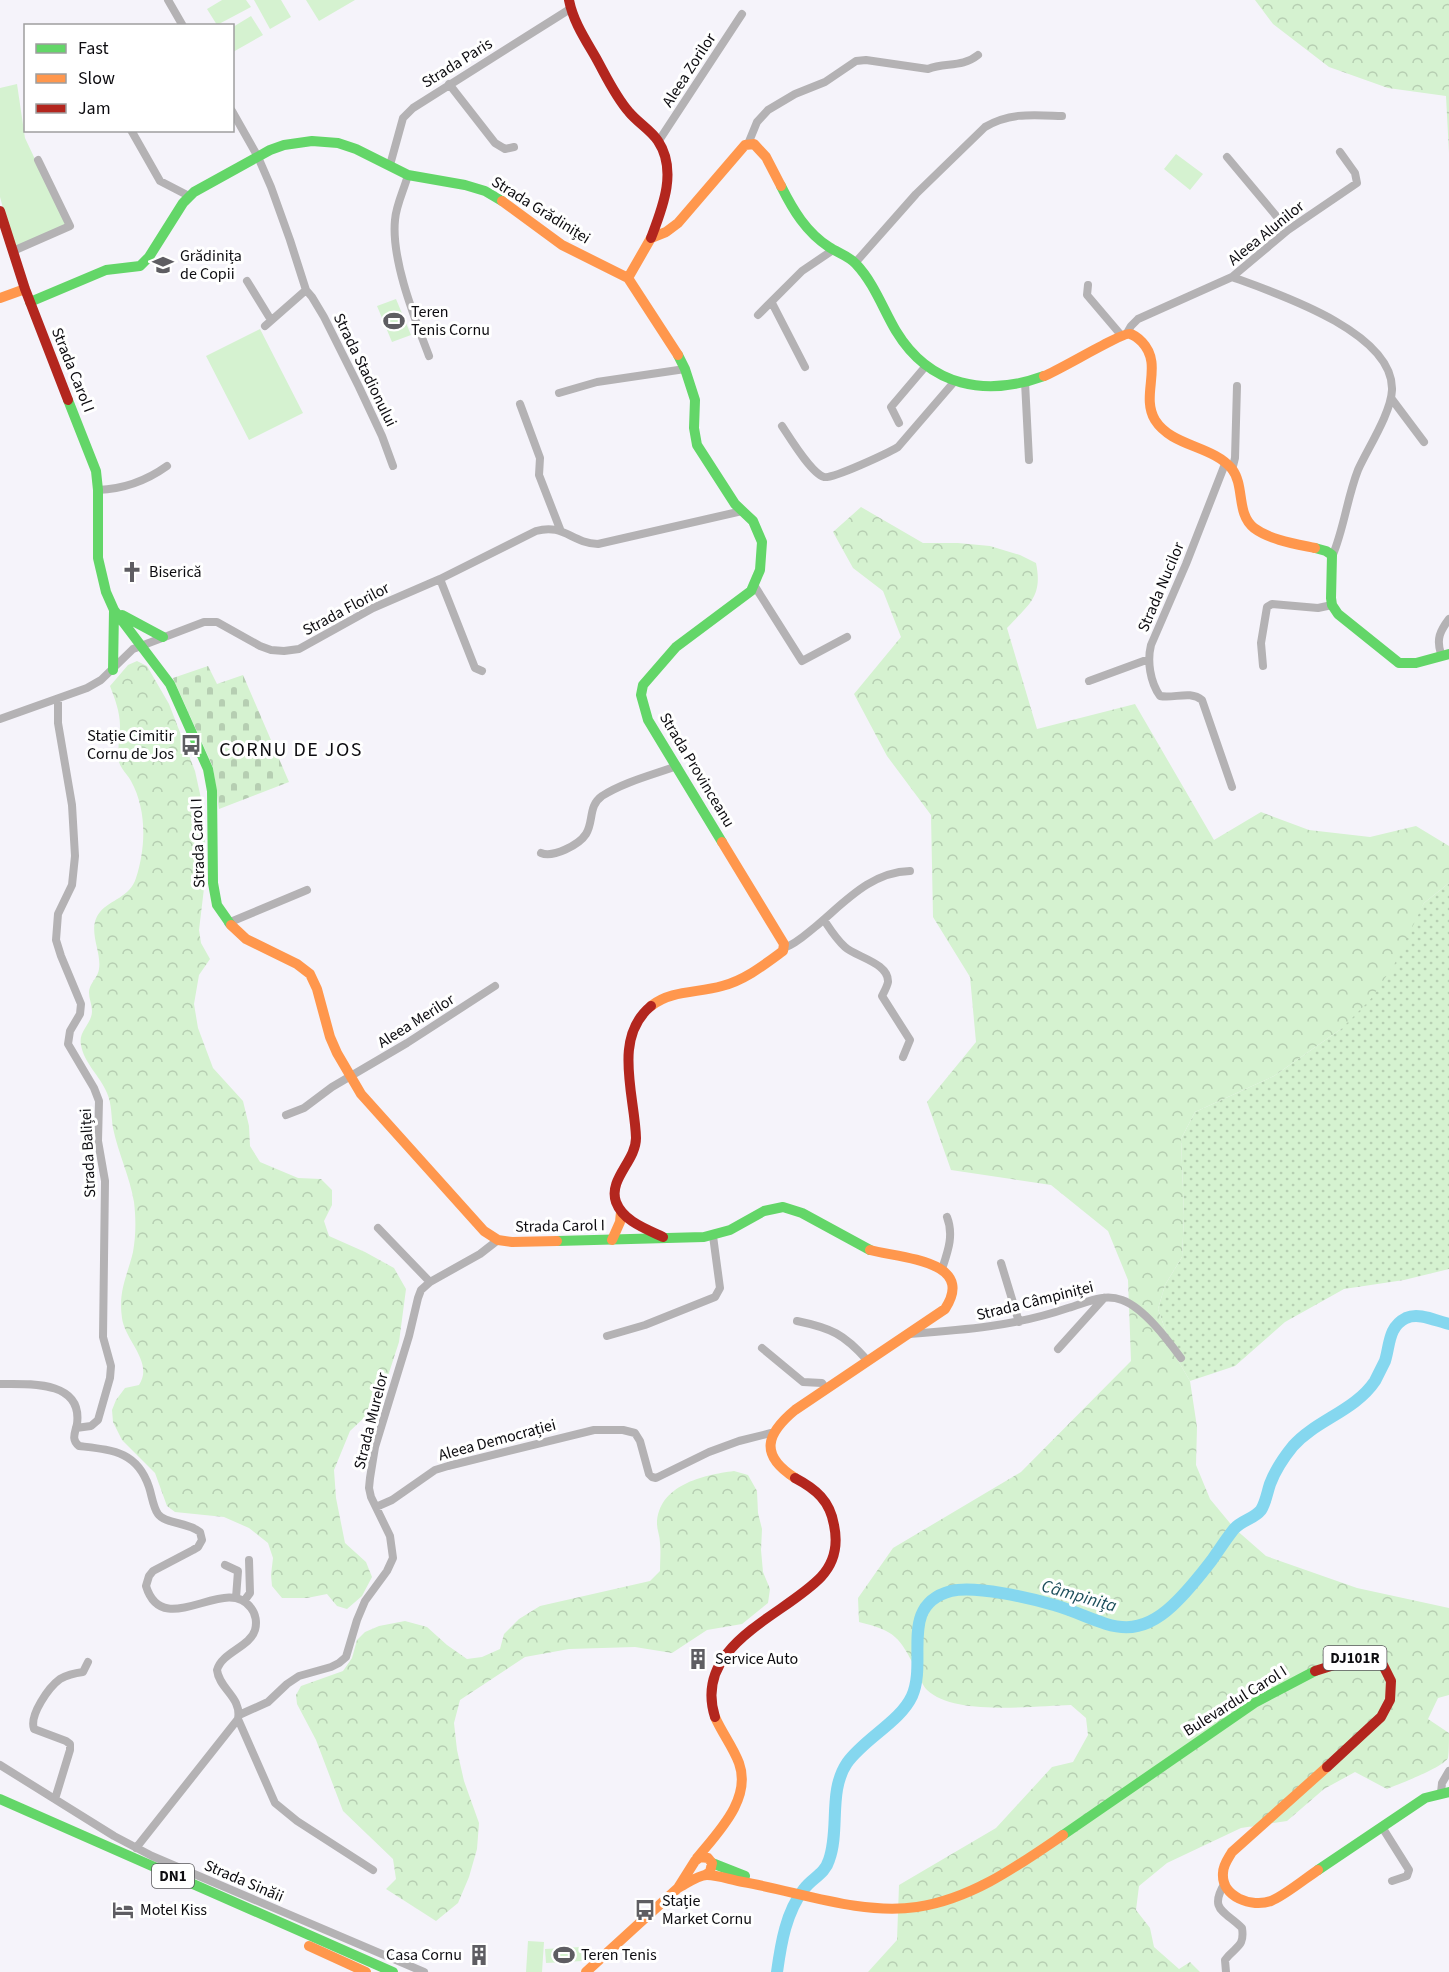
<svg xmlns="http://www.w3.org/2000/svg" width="1449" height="1972" viewBox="0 0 1449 1972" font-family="'Source Sans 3',sans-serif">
<defs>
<pattern id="grass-dots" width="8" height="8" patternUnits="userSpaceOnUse" patternTransform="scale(1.5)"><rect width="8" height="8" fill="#d5f2d0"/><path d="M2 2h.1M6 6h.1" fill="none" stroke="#b6ceb2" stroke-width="1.8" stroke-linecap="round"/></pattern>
<pattern id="forest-crowns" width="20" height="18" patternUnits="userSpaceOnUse" patternTransform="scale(1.5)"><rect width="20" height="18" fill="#d5f2d0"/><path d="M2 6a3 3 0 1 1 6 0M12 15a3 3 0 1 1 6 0" fill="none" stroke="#b6ceb2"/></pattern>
<pattern id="cemetery-stones" width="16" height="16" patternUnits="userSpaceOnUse" patternTransform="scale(1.5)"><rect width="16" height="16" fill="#d5f2d0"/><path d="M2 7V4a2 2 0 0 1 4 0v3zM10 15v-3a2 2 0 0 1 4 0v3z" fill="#b6ceb2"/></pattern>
</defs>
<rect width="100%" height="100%" fill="#f5f3fa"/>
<path fill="url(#grass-dots)" d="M1449 883V1269L1404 1280 1344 1289 1285 1322 1235 1366 1190 1381 1173 1352 1158 1309 1165 1285 1182 1257 1184 1216 1181 1139 1195 1112 1274 1076 1341 1029 1412 924 1424 903Z"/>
<path fill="url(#forest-crowns)" d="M1255 0H1449V153L1446 96 1388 88 1329 67 1273 24Z
M861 507 923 543H958L990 546 1020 555 1036 563C1043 597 1029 604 1007 628L1037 729 1135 704 1214 840 1261 812 1309 830 1370 837 1416 826 1449 846V883L1424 903 1394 965 1370 1000 1341 1029 1274 1076 1195 1112 1181 1139 1184 1216 1182 1257 1165 1285 1158 1309 1173 1352 1190 1381 1197 1427 1196 1465 1210 1499 1234 1528 1266 1556 1357 1588 1449 1608V1695L1438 1698 1428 1719 1449 1733C1449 1740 1449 1752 1448 1758 1442 1768 1399 1784 1387 1789L1355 1772 1324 1789 1287 1821 1241 1828 1167 1863 1139 1886 1136 1910 1150 1928 1154 1947 1179 1969 1190 1962 1200 1972H868L897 1940 899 1885 996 1828 1052 1767 1073 1762 1088 1735 1086 1718 1071 1705C1034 1706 954 1716 927 1690 922 1685 919 1675 916 1669 899 1637 896 1631 859 1622L858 1598 893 1548 1021 1472 1131 1361 1128 1280 1108 1231 1051 1185 951 1170 927 1102 976 1042 970 977 933 917 931 815 887 756 854 694 901 637 883 591 853 568 833 532Z
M137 661 147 666 169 704 195 771 202 803 205 842V880L199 930 201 943 210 959 199 975 194 1004 198 1028 213 1068 243 1101 249 1126 250 1146 260 1162 298 1178 321 1179 332 1190V1205L324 1221 329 1236 365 1252 394 1268 406 1289 399 1342 385 1385 367 1415 350 1431 334 1470 336 1498 345 1543 366 1562 372 1577 362 1596 347 1609 337 1606 327 1594 307 1598H282L272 1586 271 1575 273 1558 268 1543 249 1528 224 1517 175 1512 167 1506 155 1473 122 1440 113 1422 112 1410 116 1400 125 1388 139 1385C154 1362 125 1341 122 1318 118 1291 127 1277 133 1252 136 1235 136 1219 134 1202 130 1177 118 1153 113 1128 111 1116 112 1104 107 1093 100 1076 84 1063 81 1045 78 1031 92 1024 92 1011 92 1002 86 994 91 985 94 979 98 976 99 969 102 951 86 929 100 912 110 900 130 897 136 878 146 847 147 810 131 781 128 775 121 769 119 762 117 751 120 737 120 726 120 712 115 699 110 686L128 665Z
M734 1471 748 1475 757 1491 758 1513 762 1529 761 1550 763 1572 770 1589 768 1603 742 1624 707 1630 672 1653 635 1647 569 1649 525 1657 460 1700 454 1723 457 1750 464 1781 479 1823 477 1849 469 1877 458 1903 436 1921 386 1889 396 1879 393 1859 343 1811 316 1740 297 1704 296 1695 301 1686 343 1671 352 1658 357 1640 365 1632 379 1626 405 1621 427 1627 447 1645 467 1659 482 1657 500 1649 504 1634 519 1619 540 1606 650 1581 660 1571C660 1561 661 1552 660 1543 660 1536 657 1530 657 1524 658 1485 703 1475 734 1471Z"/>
<path fill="url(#cemetery-stones)" d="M208 666 217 684 243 675 289 782 219 809 213 767 173 678Z"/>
<path fill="#d5f2d0" d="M222 0H246L251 7 217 25 207 9Z
M254 0H281L291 17 270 29Z
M306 0H355L319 21Z
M251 16 263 35 233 52V27Z
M17 84 25 138 66 225 14 249 0 197V88Z
M1176 154 1203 174 1190 190 1164 169Z
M396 299 411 335 392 342 377 306Z
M260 329 303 413 249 440 206 356Z
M528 1941 544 1942 542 1972H526Z
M581 1947 582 1961 546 1963 545 1949Z"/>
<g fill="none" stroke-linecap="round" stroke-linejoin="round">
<path stroke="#85d7ef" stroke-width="12" d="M777 1972C781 1943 786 1912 804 1889 812 1878 825 1874 829 1860 840 1830 828 1791 847 1763 865 1738 900 1722 912 1696 928 1660 898 1605 951 1591 975 1585 1030 1598 1054 1605 1100 1618 1128 1647 1172 1606 1186 1593 1199 1577 1212 1560 1219 1550 1226 1539 1234 1529 1242 1520 1254 1519 1261 1510 1266 1502 1267 1493 1270 1484 1275 1471 1284 1457 1293 1446 1316 1420 1355 1411 1375 1381 1378 1375 1382 1367 1385 1361 1390 1345 1388 1327 1406 1318 1419 1312 1436 1321 1449 1324"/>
<path stroke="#b4b2b4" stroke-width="8" d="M168 0 183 26
M449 84 495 143 505 149 514 147
M232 111 258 157 271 187 290 240 306 290 312 297 324 317 359 387 382 436 393 466
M131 130 160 181 189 196
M658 142 742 14
M748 144 757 122 768 110 795 94 825 82 856 61 866 60 928 69C945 62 962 68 978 55
M1227 157 1288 230
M390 165 403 118 413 108 570 9
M408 175C404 190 396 205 395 220 391 260 415 319 429 356
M13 251 70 226 38 160
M855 263 916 194 985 127C1010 112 1034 115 1062 116
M1232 277C1276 293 1394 332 1392 390 1391 413 1368 448 1358 470 1347 498 1344 529 1332 557
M247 281 271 320
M1088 285 1087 295 1121 335
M772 303 805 367
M758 315 802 271 833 250
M265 326 306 290
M1127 333 1131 326 1138 319 1232 277 1288 230 1357 183 1355 173 1340 152
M1025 382 1029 460
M559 393 597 382 685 369
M1391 398 1424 442
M520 404 540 458 539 475 560 529
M899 423 891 407 925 367
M782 426C790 438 811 473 824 477 833 479 888 453 898 447L954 382
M1225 464 1186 564 1151 645C1147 661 1150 682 1160 696 1174 699 1190 690 1202 700L1232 787
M1232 470 1235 458 1237 386
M98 490C125 489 146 481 167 466
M440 579 475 668 482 671
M754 585 802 661 847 637
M1441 654C1436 639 1440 631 1449 619
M1263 666 1261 643 1267 607 1272 604 1318 608 1332 605
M1089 681 1149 659
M58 699V723L72 805 75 856 72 885 58 914 56 940 61 956 81 1004 80 1014 70 1031 68 1044 94 1088 99 1101 98 1141 105 1181 103 1337 111 1366 110 1378 98 1420 91 1426 76 1428
M0 719 87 688 101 680 133 649 204 622H217L260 646 271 650 284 651 299 649 373 608 440 579 536 531C564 523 571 543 598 544L742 511
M541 853C553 858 579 845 586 834 594 821 588 806 602 796 624 782 652 775 677 766
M824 920C830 929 836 939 845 947 856 957 889 963 888 982 887 987 884 992 882 996L910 1040 903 1057
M228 923 307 890
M784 948C796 944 805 935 815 927 844 903 870 872 910 871
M286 1115 304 1108 332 1087 407 1043 495 986
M378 1228 430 1282
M1001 1263 1019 1322
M942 1269C948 1251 954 1235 947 1217
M797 1321C831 1328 844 1334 867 1360
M909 1334C963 1330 1016 1326 1068 1308 1086 1303 1103 1293 1122 1300 1144 1308 1167 1339 1181 1358
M607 1336 645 1325 715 1297 720 1288 713 1236
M762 1348 803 1382 822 1383 826 1389
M1058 1349 1104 1298
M0 1384C28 1384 83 1380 77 1424 75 1433 71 1440 79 1446 112 1450 137 1451 149 1487 152 1496 153 1507 158 1514 165 1524 188 1522 200 1532L202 1540 198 1547 193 1550 153 1571 149 1576 146 1586C163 1642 226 1573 251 1608 256 1614 257 1623 255 1630 250 1647 222 1652 217 1670 219 1689 242 1697 238 1719L136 1848
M376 1507 392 1500 435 1470 448 1466 594 1430H623L635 1433 640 1441 649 1474 652 1477 656 1478 709 1452 739 1441 771 1433
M225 1565 238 1571 236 1598
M244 1601 250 1593 249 1560
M239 1715 268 1702 287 1684 299 1676 331 1667 339 1663 346 1657 357 1620 365 1601 387 1571 393 1558 390 1536 371 1497 369 1488 370 1478 375 1447 409 1336 418 1298 421 1290 430 1282 480 1254 498 1240
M238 1719 275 1803 297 1821 373 1870
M0 1765 114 1836 152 1856 424 1972
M1441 1793 1442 1783 1449 1771
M55 1799 70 1750V1744L66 1741 34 1729C29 1715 49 1687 60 1679 67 1675 75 1673 83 1672L88 1662
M1382 1827 1409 1870 1407 1876 1392 1881
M1225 1883C1208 1910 1225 1911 1242 1928 1245 1948 1235 1946 1225 1960L1226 1972"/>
<path stroke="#63d668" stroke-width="10" d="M781 186C793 210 806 232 829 247 838 253 849 256 856 264 874 283 883 309 896 331 930 387 986 397 1044 376
M30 302 106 270 140 266 149 257 183 203 194 192 270 150 284 145 312 141 338 143 356 149 408 175 465 185 485 191 502 201
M678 355 685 369 695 400 694 428 697 445 735 504 753 521 762 542 760 570 751 591 676 647 643 685 641 695 648 720 722 842
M68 400 96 471 98 490V558L106 592 114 610 170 684 208 769 212 791 213 883 217 905 231 925
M1315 548 1326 551 1332 555 1331 598 1332 605 1338 614 1399 663H1416L1449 654
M122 615 163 637
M113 670 114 610
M557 1241 704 1237 730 1230 764 1211 783 1207 802 1213 870 1250
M0 1799 393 1972
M1063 1835 1256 1702 1315 1671
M712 1863 745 1876
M1318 1870 1425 1798 1449 1792"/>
<path stroke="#ff974d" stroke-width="10" d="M502 201 562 245 628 278 678 355
M628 278 651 238 666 232 678 223 745 145 754 144 766 157 781 186
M0 298 25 289
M1044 376C1060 370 1122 332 1130 334 1135 335 1139 339 1142 342 1164 365 1140 395 1155 420 1172 447 1212 445 1232 469 1245 486 1236 514 1254 528 1270 540 1296 544 1315 548
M231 925 246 939 297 964 310 974 317 989 330 1037 337 1053 361 1094 484 1231 498 1240 512 1242 557 1241
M651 1006C671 990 698 993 722 986 745 980 764 965 783 951L784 944 722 842
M612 1240 620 1222 621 1212
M795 1478C759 1455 766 1434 795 1410L945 1309C977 1260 899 1258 870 1250
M697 1858C718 1832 752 1799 739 1763 733 1747 722 1733 715 1717
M1318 1870C1306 1878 1284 1896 1271 1901 1252 1908 1221 1897 1223 1873 1223 1865 1228 1859 1232 1852L1327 1767
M678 1888C686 1884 698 1875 707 1875 718 1875 731 1880 743 1882 800 1892 859 1915 917 1907 972 1899 1019 1865 1063 1835
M309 1946 366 1972
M586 1972 678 1888 695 1861 700 1857 708 1858 712 1863 710 1872 705 1875"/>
<path stroke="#b3261e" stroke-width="10" d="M569 0C573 21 585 39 596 58 606 76 615 96 629 112 638 123 651 130 658 141 678 171 662 209 651 238
M0 211 25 289 68 400
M651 1006C612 1038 635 1096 636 1138 636 1161 608 1179 616 1202 623 1221 646 1229 663 1237
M1315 1671 1350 1660 1369 1659 1383 1665 1391 1681 1390 1700 1381 1717 1327 1767
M715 1717C692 1645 784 1616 821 1577 835 1562 838 1544 834 1525 830 1501 816 1489 795 1478"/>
</g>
<defs>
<symbol id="school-bare" viewBox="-9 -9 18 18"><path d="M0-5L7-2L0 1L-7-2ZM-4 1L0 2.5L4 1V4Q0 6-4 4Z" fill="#5e5d62" stroke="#fff" stroke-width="2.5" paint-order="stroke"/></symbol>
<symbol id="stadium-bare" viewBox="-9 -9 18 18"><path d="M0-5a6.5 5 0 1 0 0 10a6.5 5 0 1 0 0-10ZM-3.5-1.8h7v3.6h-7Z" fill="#5e5d62" stroke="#fff" stroke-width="2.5" paint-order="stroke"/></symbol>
<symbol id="church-bare" viewBox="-9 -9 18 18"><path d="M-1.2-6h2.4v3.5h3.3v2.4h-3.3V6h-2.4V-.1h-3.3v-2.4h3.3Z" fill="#5e5d62" stroke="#fff" stroke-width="2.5" paint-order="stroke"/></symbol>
<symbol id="bus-bare" viewBox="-9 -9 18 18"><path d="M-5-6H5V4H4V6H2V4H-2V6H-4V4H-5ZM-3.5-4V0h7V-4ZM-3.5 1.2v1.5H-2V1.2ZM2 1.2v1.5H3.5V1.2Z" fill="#5e5d62" stroke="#fff" stroke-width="2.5" paint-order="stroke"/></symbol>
<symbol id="building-bare" viewBox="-9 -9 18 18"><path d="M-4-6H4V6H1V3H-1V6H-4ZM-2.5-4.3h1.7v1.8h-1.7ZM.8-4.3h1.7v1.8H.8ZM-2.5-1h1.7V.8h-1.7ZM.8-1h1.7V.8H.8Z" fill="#5e5d62" stroke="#fff" stroke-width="2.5" paint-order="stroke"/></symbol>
<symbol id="hotel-bare" viewBox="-9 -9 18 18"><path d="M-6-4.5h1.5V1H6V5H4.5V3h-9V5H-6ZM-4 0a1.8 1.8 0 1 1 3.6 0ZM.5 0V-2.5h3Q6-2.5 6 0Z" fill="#5e5d62" stroke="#fff" stroke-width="2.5" paint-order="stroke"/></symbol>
</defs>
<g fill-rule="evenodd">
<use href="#school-bare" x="148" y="250" width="30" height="30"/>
<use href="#stadium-bare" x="379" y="306" width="30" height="30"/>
<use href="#church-bare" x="117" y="557" width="30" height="30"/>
<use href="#bus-bare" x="176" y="730" width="30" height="30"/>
<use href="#building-bare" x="683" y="1644" width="30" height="30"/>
<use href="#hotel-bare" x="108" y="1895" width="30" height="30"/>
<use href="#bus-bare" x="630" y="1895" width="30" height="30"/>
<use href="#building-bare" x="464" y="1940" width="30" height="30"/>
<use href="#stadium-bare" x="549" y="1940" width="30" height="30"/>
</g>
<g text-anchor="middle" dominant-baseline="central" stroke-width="6" stroke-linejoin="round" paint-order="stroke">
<g fill="#fff" stroke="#565558" stroke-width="1.5">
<rect x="1323.5" y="1646" width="63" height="24" rx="4.5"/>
<rect x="152" y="1864" width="42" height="24" rx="4.5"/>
</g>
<g font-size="15" font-weight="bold" fill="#0d0c10">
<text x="1355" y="1658">DJ101R</text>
<text x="173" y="1876">DN1</text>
</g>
<g font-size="16" fill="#0d0c10" stroke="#fff">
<text transform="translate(457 63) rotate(-32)">Strada Paris</text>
<text transform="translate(689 70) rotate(-57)">Aleea Zorilor</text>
<text transform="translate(541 210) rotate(32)">Strada Grădiniței</text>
<text transform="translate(1266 233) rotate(-39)">Aleea Alunilor</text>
<text transform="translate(73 370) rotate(68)">Strada Carol I</text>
<text transform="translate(365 370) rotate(64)">Strada Stadionului</text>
<text transform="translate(1161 587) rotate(-67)">Strada Nucilor</text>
<text transform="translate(346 609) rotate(-28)">Strada Florilor</text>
<text transform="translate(697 770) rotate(59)">Strada Provinceanu</text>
<text transform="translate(198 843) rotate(-92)">Strada Carol I</text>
<text transform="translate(416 1021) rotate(-32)">Aleea Merilor</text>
<text transform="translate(88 1153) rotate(-93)">Strada Baliței</text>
<text transform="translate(560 1226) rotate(-1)">Strada Carol I</text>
<text transform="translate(1035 1301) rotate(-14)">Strada Câmpiniței</text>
<text transform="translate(371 1421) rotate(-76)">Strada Murelor</text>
<text transform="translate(497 1440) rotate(-15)">Aleea Democrației</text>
<text transform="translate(1235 1701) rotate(-32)">Bulevardul Carol I</text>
<text transform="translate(244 1881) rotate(23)">Strada Sinăii</text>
</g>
<g font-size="16" fill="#0d0c10" stroke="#fff" text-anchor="start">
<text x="180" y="256">Grădinița<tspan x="180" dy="18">de Copii</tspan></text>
<text x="411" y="312">Teren<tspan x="411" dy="18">Tenis Cornu</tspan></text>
<text x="149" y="572">Biserică</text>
<text x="174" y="736" text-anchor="end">Stație Cimitir<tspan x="174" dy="18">Cornu de Jos</tspan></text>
<text x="715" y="1659">Service Auto</text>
<text x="662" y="1901">Stație<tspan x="662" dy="18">Market Cornu</tspan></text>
<text x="140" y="1910">Motel Kiss</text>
<text x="462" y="1955" text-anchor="end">Casa Cornu</text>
<text x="581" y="1955">Teren Tenis</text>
</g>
<g font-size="18" font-style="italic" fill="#1c4e5b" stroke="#fff">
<text transform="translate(1079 1596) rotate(16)">Câmpinița</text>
</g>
<g font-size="20" letter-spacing="1.5" fill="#0d0c10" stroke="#fff">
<text x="291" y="750">CORNU DE JOS</text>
</g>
</g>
<rect x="24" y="24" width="210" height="108" fill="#ffffff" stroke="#9e9e9f" stroke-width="1.5"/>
<rect x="36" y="44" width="30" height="9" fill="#63d668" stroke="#9e9e9f" stroke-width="1.5"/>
<text x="78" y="54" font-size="18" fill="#0d0c10">Fast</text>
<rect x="36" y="74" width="30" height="9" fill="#ff974d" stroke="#9e9e9f" stroke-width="1.5"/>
<text x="78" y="84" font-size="18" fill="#0d0c10">Slow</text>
<rect x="36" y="104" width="30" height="9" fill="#b3261e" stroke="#9e9e9f" stroke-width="1.5"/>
<text x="78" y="114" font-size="18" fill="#0d0c10">Jam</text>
</svg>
